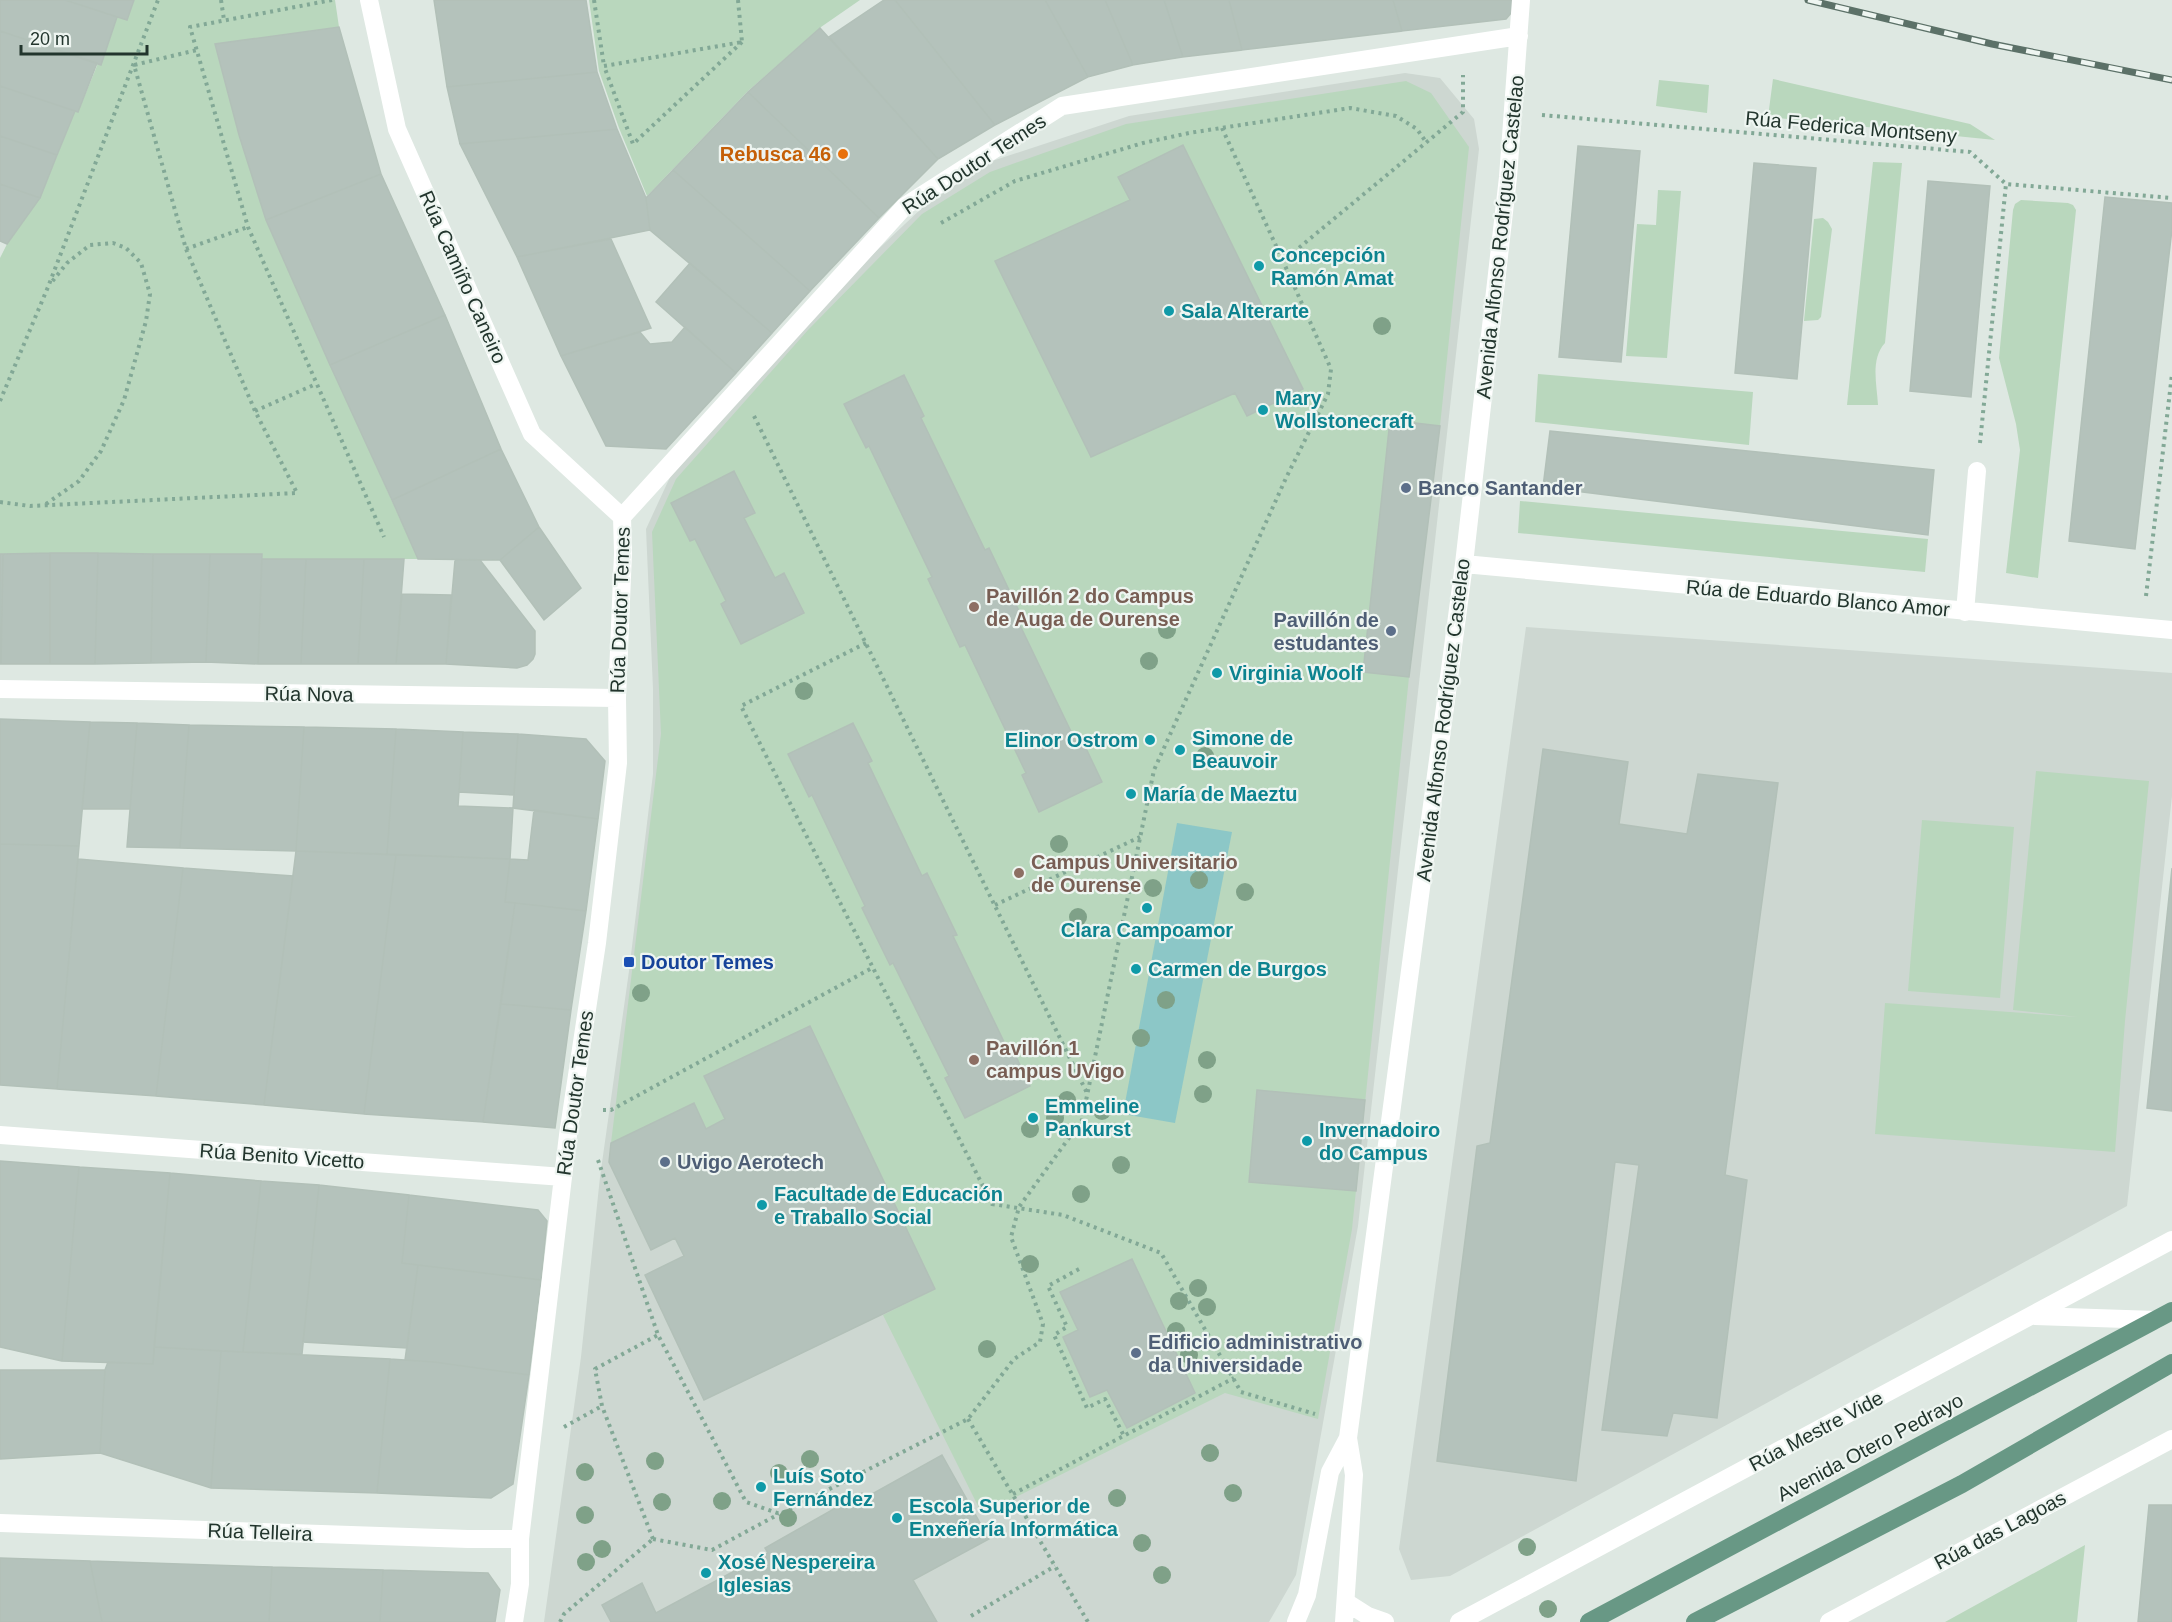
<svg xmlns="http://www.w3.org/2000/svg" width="2172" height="1622" viewBox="0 0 2172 1622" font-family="Helvetica,sans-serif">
<rect width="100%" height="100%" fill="#dee8e2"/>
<path fill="#cdd7d1" d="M1405 73 1440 78 1474 119 1479 149 1358 1226 1296 1575 1269 1622H544L581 1357 600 1177 629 971 653 774V689L646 529 671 475 869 258 923 207 989 162 1129 116Z
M1526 627 2172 673V796L2127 1206 1450 1576 1411 1580 1399 1549Z"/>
<path fill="#b9d7bd" d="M134 0H335L339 27 215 44 239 135 266 220 418 559H262V554H0V258L7 244 40 198 75 111 78 112 117 17 127 20Z
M589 0H860L821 27 748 91 647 196 619 128 599 71Z
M1773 79 1970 124 1995 140 1768 117Z
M1659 80 1709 85 1707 113 1656 106Z
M1406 81 1431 93 1469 147 1440 426 1409 677 1352 1229 1318 1419 1225 1393 982 1514 883 1315 935 1289 810 1026 705 1076 725 1119 706 1129 694 1103 611 1143 661 734 652 532 676 479 808 330 922 214 990 172 1126 124Z
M1873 162 1902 163 1885 343C1870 359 1877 385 1878 405H1847Z
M1658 190 1681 191 1667 358 1626 356 1637 224 1656 225Z
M2021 200 2068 203 2073 205 2076 210 2038 578 2006 573 2020 450 2016 424 1999 358 2013 210 2015 204Z
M1823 218 1828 222 1832 229 1821 317 1818 320 1804 321 1814 219Z
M1538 374 1753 392 1749 445 1535 422Z
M1520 501 1928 539 1925 572 1518 533Z
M2036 771 2149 781 2125 1021 2115 1152 1875 1134 1885 1003 2078 1017 2013 1010Z
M1922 820 2014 827 2000 998 1908 991Z
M2085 1545 2077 1622H1945Z"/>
<path fill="#8cc7c7" d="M1177 823 1232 832 1175 1123 1123 1114Z"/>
<path fill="#b4c2bb" stroke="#b2c0b8" stroke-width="1.5" d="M0 0H65L117 17 101 65 0 31Z
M65 0H134L127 20Z
M434 0H586L597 72 447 87Z
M884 0H895L995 125 938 159 829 37Z
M895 0H1045L1088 77 995 125Z
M1045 0H1105L1133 65 1088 77Z
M1105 0H1164L1183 57 1133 65Z
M1164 0H1229L1242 50 1183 57Z
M1229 0H1393L1402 31 1242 50Z
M1393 0H1517L1518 5 1506 19 1402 31Z
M339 27 381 174 266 220 239 135 215 44Z
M820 28 938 159 879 218 748 92Z
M0 31 97 63 78 112 0 86Z
M597 72 617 129 460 144 447 87Z
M0 86 75 111 57 155 0 136Z
M748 92 879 218 810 291 673 170Z
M617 129 646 198 650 230 517 257 460 144Z
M0 136 57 155 40 198 0 184Z
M1183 145 1303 389 1247 416 1235 393 1091 457 995 261 1130 200 1118 177Z
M1578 146 1640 151 1621 362 1559 357Z
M1754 163 1816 168 1797 379 1735 373Z
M673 170 810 291 772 333 650 230 646 198Z
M381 174 445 315 330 365 266 220Z
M1928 181 1990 186 1971 397 1910 391Z
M0 184 40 198 7 244 0 241Z
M2105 197 2172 203V229L2135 549 2069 541Z
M611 239 651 328 561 356 517 257Z
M690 263 772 333 736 373 656 302Z
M445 315 501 449 392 500 330 365Z
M685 327 736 373 666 449 606 446 561 356 640 332 650 344 672 342Z
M904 375 924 416 921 418 985 550 989 548 1020 613 1015 615 1078 746 1083 742 1102 782 1039 812 1022 775 1026 773 965 645 960 647 928 579 932 577 869 446 866 448 844 404Z
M1390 420 1440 426 1409 677 1363 672Z
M1550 431 1934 470 1928 535 1543 487Z
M501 449 539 527 500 560 418 559 392 500Z
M734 471 755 513 744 518 775 578 784 573 804 613 741 644 721 604 726 601 695 539 690 541 671 503Z
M539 527 581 588 544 620 500 560Z
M50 553H98L95 664H50Z
M50 553V664H1L3 554Z
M98 553 153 554 151 663 95 664Z
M0 554H3L1 664H0Z
M153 554H210L206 662 151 663Z
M210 554H262L258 664 206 662Z
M262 559H306L301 664H258Z
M306 559H364L358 664H301Z
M364 559H404L396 664H358Z
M455 560H480L535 631V654L533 659 527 665 517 668 446 664Z
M402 594 451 595 446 664H396Z
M0 719 90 722 79 846 0 844Z
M90 722 137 723 130 809H82Z
M137 723 189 725 180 848 127 847Z
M853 723 872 761 868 763 922 876 927 873 957 935 953 936 1007 1048 1011 1046 1030 1086 965 1118 945 1078 949 1076 893 963 890 965 862 908 865 906 812 795 809 797 788 754Z
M189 725 304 727 296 851 180 848Z
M304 727 396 729 387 854 296 851Z
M396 729 463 732 458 806 513 808 510 859 387 854Z
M463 732 518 734 514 795 459 792Z
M518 734 586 739 605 761 598 819 513 808Z
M1543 749 1628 762 1619 824 1687 834 1698 774 1778 783 1725 1175 1747 1180 1717 1418 1673 1413 1667 1436 1602 1430 1639 1165 1615 1162 1576 1481 1437 1461 1477 1146 1490 1143Z
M534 810 598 819 586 911 505 902 510 859 528 860Z
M0 844 79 846 57 1089 0 1085Z
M296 851 396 855 364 1114 264 1105Z
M396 855 510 859 505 902 515 903 483 1122 364 1114Z
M78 859 183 868 156 1096 57 1089Z
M183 868 293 876 264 1105 156 1096Z
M2172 868V1111L2147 1108Z
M515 903 586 911 571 1010 501 1004Z
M501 1004 571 1010 555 1128 483 1122Z
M810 1026 935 1289 704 1400 645 1275 684 1256 675 1238 651 1250 609 1162 611 1143 694 1103 706 1129 725 1119 704 1076Z
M1257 1090 1365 1100 1356 1191 1249 1182Z
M0 1161 79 1167 62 1361 0 1347Z
M79 1167 170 1173 153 1364 62 1361Z
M170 1173 261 1181 243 1352 154 1347Z
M261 1181 319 1185 302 1354 243 1352Z
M319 1185 409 1195 402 1263 418 1265 407 1348 303 1342Z
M409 1195 538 1210 547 1221 541 1280 402 1263Z
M1132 1259 1195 1393 1127 1428 1107 1390 1090 1397 1063 1337 1078 1330 1060 1292Z
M418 1265 541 1280 529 1375 434 1362 405 1360Z
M154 1347 221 1351 211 1488 100 1453 105 1370 108 1362 153 1364Z
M221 1351 390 1359 377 1493 211 1488Z
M390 1359 434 1362 529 1375 513 1484 491 1498 377 1493Z
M0 1370H105L100 1453 0 1459Z
M942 1455 989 1539 913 1580 937 1622H611L602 1605 642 1583 656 1613 768 1553 765 1548 862 1493 865 1498Z
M2149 1505H2172V1622H2138Z
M0 1558 90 1561 102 1622H0Z
M90 1561 272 1567 269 1622H102Z
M272 1567 383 1570 380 1622H269Z
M383 1570 488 1573 500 1590 495 1622H380Z"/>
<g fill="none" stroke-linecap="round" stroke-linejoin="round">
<path stroke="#82a896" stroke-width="4" stroke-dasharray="3 4.5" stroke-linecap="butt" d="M221 0 224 20
M332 0 190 27 248 227 384 537
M594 0 604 66
M738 0 742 42
M742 42 633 144 604 66Z
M1542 115 1970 152 2006 184 2172 198
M1222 128 1283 261
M941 223 1015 181 1143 143 1189 133 1350 108 1396 116 1417 129 1426 142
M186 249 248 227
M0 401 48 287 158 0
M255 411 316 384
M754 416 1087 1093
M1980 443 2006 184
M0 502 30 506 297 493 255 411 186 249 134 65 197 50
M46 504 79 481 101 451 124 400 146 321 150 294 141 263 126 248 113 243 90 245 67 263 51 283
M2146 596 2172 374
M866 643 741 706 992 1204 1063 1215 1161 1253 1241 1392 1315 1414
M995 905 1140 837
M603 1110H611L872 968
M598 1160 658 1335 746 1502 780 1514 968 1419 1014 1359 1040 1342 1043 1324 1011 1237 1019 1207 1082 1120 1154 770 1286 478 1328 394 1331 369 1283 261 1463 112V75
M1079 1269 1048 1286 1067 1327 1054 1335 1087 1408 1105 1399 1124 1436
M968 1419 1088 1622
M564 1427 602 1406
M1013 1494 1234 1378
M653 1539 602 1406 595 1369 658 1335
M653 1539 712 1550 779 1514
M971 1616 1055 1566
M560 1622 564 1614 653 1539"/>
<path stroke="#fff" stroke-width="18" d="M369 0 397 129 532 434 622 517
M1464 564 2172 630
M1965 612 1977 471
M0 689 617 698
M0 1135 563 1177
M2035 1316 2156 1320
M0 1523 468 1539H520
M1346 1602 1368 1616 1385 1622
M514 1622 520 1584V1539L568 1135 597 943 618 763 617 698 623 553 622 517 905 206 1062 106 1519 36
M1296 1622 1307 1595 1330 1472 1348 1438
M1344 1622 1354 1475 1348 1438 1464 564 1508 177 1521 0
M1459 1622 2172 1240
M1829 1622 2172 1439"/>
<path stroke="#689885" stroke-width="18" d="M1589 1622 2172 1311
M1695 1622 1962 1484 2172 1363"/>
<defs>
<path id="rail" d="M1808 0 1992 44 2172 80"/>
</defs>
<use href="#rail" stroke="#5c7168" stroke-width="7"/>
<use href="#rail" stroke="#eef5f1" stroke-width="4.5" stroke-dasharray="14" stroke-linecap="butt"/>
</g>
<g fill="#7fa188">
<circle cx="1382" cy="326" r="9"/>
<circle cx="1167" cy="630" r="9"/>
<circle cx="1149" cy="661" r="9"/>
<circle cx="804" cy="691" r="9"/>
<circle cx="1205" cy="756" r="9"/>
<circle cx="1059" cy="844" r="9"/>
<circle cx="1199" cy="880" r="9"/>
<circle cx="1153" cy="888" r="9"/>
<circle cx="1245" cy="892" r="9"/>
<circle cx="1078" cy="917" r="9"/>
<circle cx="641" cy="993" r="9"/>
<circle cx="1166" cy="1000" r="9"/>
<circle cx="1141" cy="1038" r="9"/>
<circle cx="1207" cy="1060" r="9"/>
<circle cx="1203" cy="1094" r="9"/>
<circle cx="1067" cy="1100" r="9"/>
<circle cx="1102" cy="1111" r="9"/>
<circle cx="1055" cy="1118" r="9"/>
<circle cx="1030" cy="1129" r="9"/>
<circle cx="1121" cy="1165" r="9"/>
<circle cx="1081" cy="1194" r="9"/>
<circle cx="1030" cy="1264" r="9"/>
<circle cx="1198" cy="1288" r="9"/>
<circle cx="1179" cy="1301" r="9"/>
<circle cx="1207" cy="1307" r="9"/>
<circle cx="1176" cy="1331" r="9"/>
<circle cx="987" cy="1349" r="9"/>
<circle cx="1189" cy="1355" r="9"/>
<circle cx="1210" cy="1453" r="9"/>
<circle cx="810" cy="1459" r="9"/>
<circle cx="655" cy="1461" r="9"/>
<circle cx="585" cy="1472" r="9"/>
<circle cx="779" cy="1473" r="9"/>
<circle cx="1233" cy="1493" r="9"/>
<circle cx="1117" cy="1498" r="9"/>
<circle cx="722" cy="1501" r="9"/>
<circle cx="662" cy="1502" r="9"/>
<circle cx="585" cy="1515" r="9"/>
<circle cx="788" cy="1518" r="9"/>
<circle cx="1142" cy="1543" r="9"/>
<circle cx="1527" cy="1547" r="9"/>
<circle cx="602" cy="1549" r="9"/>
<circle cx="586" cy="1562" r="9"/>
<circle cx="1162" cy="1575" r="9"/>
<circle cx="1548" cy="1609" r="9"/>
</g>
<circle fill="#e8710a" stroke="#eef5f1" stroke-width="2" cx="843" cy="154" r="6"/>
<g fill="#0f9aa8" stroke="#eef5f1" stroke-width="2">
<circle cx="1259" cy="266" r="6"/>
<circle cx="1169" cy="311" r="6"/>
<circle cx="1263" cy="410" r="6"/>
<circle cx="1217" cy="673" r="6"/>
<circle cx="1150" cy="740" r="6"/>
<circle cx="1180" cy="750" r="6"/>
<circle cx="1131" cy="794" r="6"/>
<circle cx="1147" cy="908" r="6"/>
<circle cx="1136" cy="969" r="6"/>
<circle cx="1033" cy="1118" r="6"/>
<circle cx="1307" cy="1141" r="6"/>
<circle cx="762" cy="1205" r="6"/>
<circle cx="761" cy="1487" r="6"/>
<circle cx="897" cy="1518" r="6"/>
<circle cx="706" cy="1573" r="6"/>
</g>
<g fill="#5c6f8a" stroke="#eef5f1" stroke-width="2">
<circle cx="1406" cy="488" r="6"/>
<circle cx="1391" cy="631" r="6"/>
<circle cx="665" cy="1162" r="6"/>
<circle cx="1136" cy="1353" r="6"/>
</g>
<g fill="#8d6e63" stroke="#eef5f1" stroke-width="2">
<circle cx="974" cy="607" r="6"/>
<circle cx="1019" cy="873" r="6"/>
<circle cx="974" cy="1060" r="6"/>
</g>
<rect fill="#1a4fb4" stroke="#eef5f1" stroke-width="2" x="623" y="956" width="12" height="12" rx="3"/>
<g text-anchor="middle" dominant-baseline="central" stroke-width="4.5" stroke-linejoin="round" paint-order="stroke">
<g font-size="20" fill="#22352d" stroke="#eef5f1">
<text transform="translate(1851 127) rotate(5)">Rúa Federica Montseny</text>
<text transform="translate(974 164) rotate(-33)">Rúa Doutor Temes</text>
<text transform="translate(1500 237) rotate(-84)">Avenida Alfonso Rodríguez Castelao</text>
<text transform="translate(463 277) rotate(66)">Rúa Camiño Caneiro</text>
<text transform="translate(1818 598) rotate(5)">Rúa de Eduardo Blanco Amor</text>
<text transform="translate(620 610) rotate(-88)">Rúa Doutor Temes</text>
<text transform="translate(309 694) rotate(1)">Rúa Nova</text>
<text transform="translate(1443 720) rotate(-83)">Avenida Alfonso Rodríguez Castelao</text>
<text transform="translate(575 1093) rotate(-82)">Rúa Doutor Temes</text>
<text transform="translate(282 1156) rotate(4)">Rúa Benito Vicetto</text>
<text transform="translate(1816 1431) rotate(-28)">Rúa Mestre Vide</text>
<text transform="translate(1870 1447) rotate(-28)">Avenida Otero Pedrayo</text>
<text transform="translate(2000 1530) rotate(-28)">Rúa das Lagoas</text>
<text transform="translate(260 1532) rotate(2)">Rúa Telleira</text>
</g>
<g font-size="20" font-weight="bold" fill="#c56008" stroke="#eef5f1" text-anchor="end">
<text x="831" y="154">Rebusca 46</text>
</g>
<g font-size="20" font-weight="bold" fill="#0d838f" stroke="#eef5f1" text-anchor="start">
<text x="1271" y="255">Concepción<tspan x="1271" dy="23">Ramón Amat</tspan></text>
<text x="1181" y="311">Sala Alterarte</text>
<text x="1275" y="398">Mary<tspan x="1275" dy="23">Wollstonecraft</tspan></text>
<text x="1229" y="673">Virginia Woolf</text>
<text x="1192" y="738">Simone de<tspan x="1192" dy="23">Beauvoir</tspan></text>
<text x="1138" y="740" text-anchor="end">Elinor Ostrom</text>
<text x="1143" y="794">María de Maeztu</text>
<text x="1147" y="930" text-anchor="middle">Clara Campoamor</text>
<text x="1148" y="969">Carmen de Burgos</text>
<text x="1045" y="1106">Emmeline<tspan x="1045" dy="23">Pankurst</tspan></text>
<text x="1319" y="1130">Invernadoiro<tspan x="1319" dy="23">do Campus</tspan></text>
<text x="774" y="1194">Facultade de Educación<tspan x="774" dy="23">e Traballo Social</tspan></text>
<text x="773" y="1476">Luís Soto<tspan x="773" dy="23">Fernández</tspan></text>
<text x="909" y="1506">Escola Superior de<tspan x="909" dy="23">Enxeñería Informática</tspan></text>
<text x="718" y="1562">Xosé Nespereira<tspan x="718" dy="23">Iglesias</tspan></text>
</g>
<g font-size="20" font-weight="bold" fill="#4e5e75" stroke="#eef5f1" text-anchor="start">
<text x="1418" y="488">Banco Santander</text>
<text x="1379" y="620" text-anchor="end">Pavillón de<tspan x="1379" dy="23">estudantes</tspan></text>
<text x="677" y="1162">Uvigo Aerotech</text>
<text x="1148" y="1342">Edificio administrativo<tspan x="1148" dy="23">da Universidade</tspan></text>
</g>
<g font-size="20" font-weight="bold" fill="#785e54" stroke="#eef5f1" text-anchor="start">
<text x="986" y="596">Pavillón 2 do Campus<tspan x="986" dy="23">de Auga de Ourense</tspan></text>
<text x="1031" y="862">Campus Universitario<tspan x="1031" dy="23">de Ourense</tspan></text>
<text x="986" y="1048">Pavillón 1<tspan x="986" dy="23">campus UVigo</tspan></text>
</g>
<g font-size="20" font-weight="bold" fill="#164399" stroke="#eef5f1" text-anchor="start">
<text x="641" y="962">Doutor Temes</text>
</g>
</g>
<path d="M21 45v9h126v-9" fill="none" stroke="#22352d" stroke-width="3"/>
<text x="30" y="45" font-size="18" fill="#22352d" stroke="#eef5f1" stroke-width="4.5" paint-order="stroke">20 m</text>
</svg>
